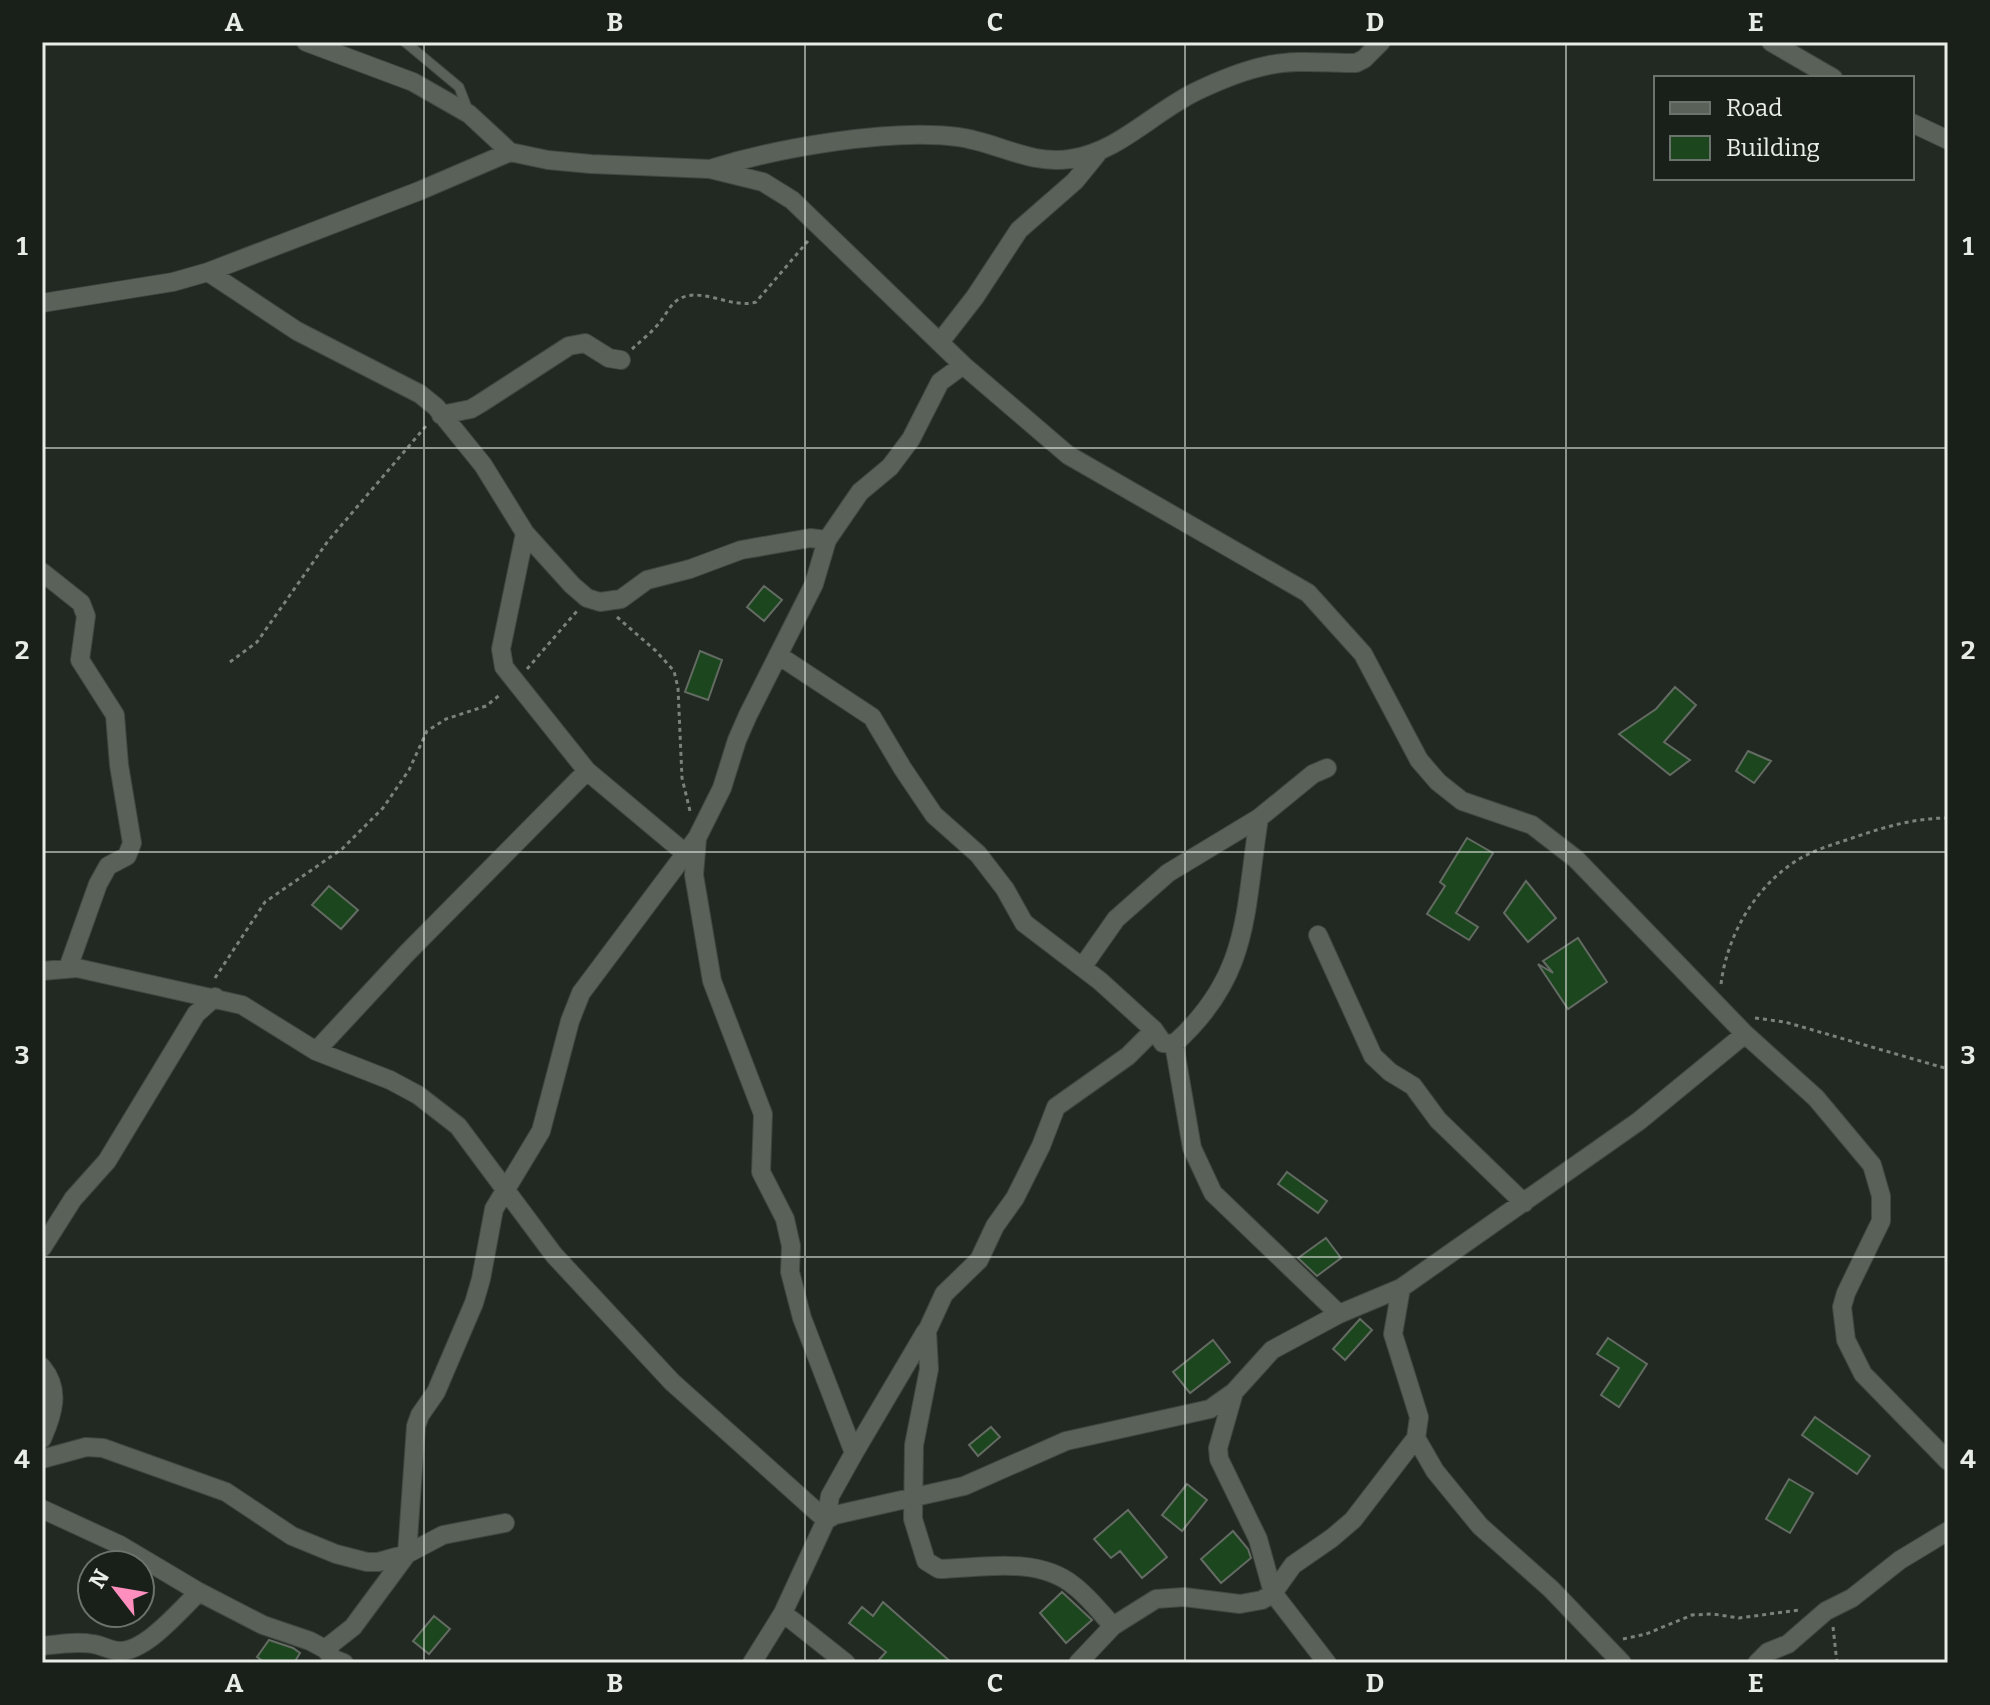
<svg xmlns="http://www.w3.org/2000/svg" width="1990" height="1705" viewBox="0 0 1990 1705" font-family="Bitter,serif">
<rect width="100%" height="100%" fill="#222922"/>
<path fill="#1c461e" stroke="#636b63" stroke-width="2" d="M764 586 782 600 764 621 747 607Z
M700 651 722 660 708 700 685 692Z
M1675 687 1696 705 1664 742 1690 760 1670 775 1619 734 1656 709Z
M1748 751 1771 761 1754 783 1736 771Z
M1467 838 1493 853 1456 913 1478 927 1469 940 1427 914 1445 886 1440 882Z
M1526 881 1556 918 1528 942 1504 913Z
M329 886 358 910 341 929 312 905Z
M1578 938 1607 982 1568 1009 1538 964 1553 973 1543 961Z
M1287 1172 1327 1201 1318 1213 1278 1184Z
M1326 1238 1341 1258 1317 1276 1298 1258Z
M1360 1319 1372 1330 1345 1360 1333 1349Z
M1608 1338 1647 1364 1619 1407 1601 1395 1619 1368 1597 1354Z
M1213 1340 1230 1362 1190 1393 1173 1372Z
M1815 1417 1870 1456 1857 1474 1802 1435Z
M991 1427 1000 1437 978 1456 969 1445Z
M1789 1479 1813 1493 1790 1533 1766 1519Z
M1187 1484 1207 1500 1182 1531 1162 1515Z
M1128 1510 1167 1557 1142 1578 1120 1551 1111 1558 1094 1539Z
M1233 1531 1248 1549 1251 1558 1221 1583 1201 1559Z
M1062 1592 1092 1620 1066 1643 1040 1613Z
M883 1602 952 1663H876L886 1652 849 1623 862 1607 873 1616Z
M434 1616 450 1629 429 1654 413 1641Z
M269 1640 293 1648 300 1653 294 1663H266L257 1657Z"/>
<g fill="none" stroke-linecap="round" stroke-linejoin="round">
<defs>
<path id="lane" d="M405 42 459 87 468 110"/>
<path id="street" d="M306 42 413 82 469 114 510 152
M1771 42 1833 78
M1912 123 1948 140
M713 168C778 148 891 128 958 137 997 142 1029 165 1070 159 1119 152 1153 112 1197 91 1218 81 1242 71 1265 66 1293 59 1327 63 1356 63L1364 59 1381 42
M208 272 297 331 420 394 436 407 483 465 525 533 572 585 587 598 600 602 621 599 647 580 690 569 741 550 810 538 827 540
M42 303 173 282 208 272 419 191 510 152 548 160 591 164 710 169 763 182 792 200 963 365 1068 455 1308 593 1363 654 1419 760 1438 782 1462 801 1532 825 1576 859 1745 1034 1816 1098 1872 1165 1881 1196V1221L1846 1293 1842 1307 1846 1340 1863 1374 1948 1461
M940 342 975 297 1019 230 1075 181 1097 154
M441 415 471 409 481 403 569 346 585 343 609 358 621 360
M525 533 501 649 504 667 587 771 685 853
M42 572 81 603 86 616 80 660 115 715 119 765 132 843 127 856 108 866 98 884 68 968
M778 655 872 717 903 769 934 815 978 854 1005 889 1024 923 1100 981 1154 1030 1163 1043 1174 1044C1251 975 1244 912 1259 818
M697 839 694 875 712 981 763 1114 761 1172 785 1219 791 1246 790 1272 802 1318 854 1453 830 1496 826 1520
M1318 935 1373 1056 1390 1072 1413 1086 1438 1120 1524 1203
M1083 966 1116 919 1168 873 1259 818 1313 774 1327 768
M42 971 77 968 242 1005 316 1051 390 1080 418 1095 458 1126 554 1255 672 1382 826 1520
M1174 1044 1192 1148 1213 1193 1339 1314
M316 1051 407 953 587 771
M42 1248 73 1199 107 1161 196 1014 215 997
M42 1367C61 1390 53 1414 42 1439
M1234 1392 1218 1448 1219 1459 1258 1539 1273 1593 1327 1663
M1416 1438 1435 1471 1480 1526 1551 1589 1622 1663
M854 1453 926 1331
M42 1459 86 1447 103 1448 226 1492 292 1536 336 1554 367 1562H378L407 1554 443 1535 505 1523
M42 1509 120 1545 199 1592 263 1625 310 1641 325 1649 334 1659 344 1663
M783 1613 846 1663
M1113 1626C1100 1612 1088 1596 1073 1585 1037 1556 982 1568 939 1569L926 1561 913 1519 914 1445 929 1369 927 1331 944 1294 979 1260 995 1226 1015 1198 1041 1146 1056 1107 1128 1056 1154 1030
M42 1646C59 1644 76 1641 93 1644 101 1645 109 1650 118 1651 145 1653 180 1610 199 1592
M325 1649 353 1627 407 1554 416 1426 420 1415 436 1392 474 1303 481 1279 494 1209 541 1131 570 1021 581 993 697 838 722 788 737 740 748 715 814 584 827 540 860 492 890 467 911 439 940 382 963 365
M752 1663 783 1613 826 1520 835 1515 964 1486 1066 1441 1210 1409 1234 1392 1272 1350 1339 1314 1401 1288 1639 1121 1745 1034
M1078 1663 1113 1626 1156 1599 1184 1597 1240 1604 1262 1600 1273 1593 1293 1565 1332 1538 1353 1520 1416 1438 1419 1417 1393 1334 1401 1288
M1757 1663 1768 1652 1788 1644 1826 1611 1852 1598 1900 1560 1948 1531"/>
</defs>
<use href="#lane" stroke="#414741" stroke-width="11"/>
<use href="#street" stroke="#414741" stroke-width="20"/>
<path stroke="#7b817b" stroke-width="3" stroke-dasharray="4 4" stroke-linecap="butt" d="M632 349C641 341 652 332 660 322 665 316 669 307 675 302 697 283 731 310 756 302L808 241
M617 617 656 651 674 671 678 688 682 778 690 811
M230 662 257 642 328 541 426 426
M527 669 577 611
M215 978 265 902 342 849 383 808 409 770 427 731 446 719 486 706 501 694
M1721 984C1727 935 1756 884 1801 858 1818 848 1839 843 1858 836 1888 826 1916 818 1948 818
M1755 1018 1785 1022 1948 1069
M1833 1627 1837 1663
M1623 1639 1646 1634 1692 1615 1713 1614 1739 1618 1799 1610"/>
<use href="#lane" stroke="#596159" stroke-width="9"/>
<use href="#street" stroke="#596159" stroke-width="18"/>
</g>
<path fill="none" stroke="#e8ede8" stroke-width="2" stroke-opacity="0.55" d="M424 42V1663M805 42V1663M1185 42V1663M1566 42V1663M42 448H1948M42 852H1948M42 1257H1948"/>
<rect width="1990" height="1705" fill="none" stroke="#192019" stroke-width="88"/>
<rect x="1654" y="76" width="260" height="104" fill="#192019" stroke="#6c726c" stroke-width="2"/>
<rect x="1670" y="102" width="40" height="12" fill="#596159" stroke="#6c726c" stroke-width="2"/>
<text x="1726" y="116" font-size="24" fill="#e8ede8">Road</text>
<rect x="1670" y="136" width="40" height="24" fill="#1c461e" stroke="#6c726c" stroke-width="2"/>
<text x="1726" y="156" font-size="24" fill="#e8ede8">Building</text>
<g transform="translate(116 1589) rotate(301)"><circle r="38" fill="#192019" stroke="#6c726c" stroke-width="2"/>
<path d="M0-6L14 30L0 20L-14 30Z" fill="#fe8ebd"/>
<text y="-12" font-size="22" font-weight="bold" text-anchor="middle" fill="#e8ede8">N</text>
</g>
<rect x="44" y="44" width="1902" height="1617" fill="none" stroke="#e8ede8" stroke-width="3"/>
<g font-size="26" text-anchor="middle" font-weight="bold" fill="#e8ede8">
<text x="234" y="31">A</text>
<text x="615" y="31">B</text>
<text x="995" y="31">C</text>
<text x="1375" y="31">D</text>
<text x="1756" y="31">E</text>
<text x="22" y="255">1</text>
<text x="1968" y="255">1</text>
<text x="22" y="659">2</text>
<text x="1968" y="659">2</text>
<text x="22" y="1064">3</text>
<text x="1968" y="1064">3</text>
<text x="22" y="1468">4</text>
<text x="1968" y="1468">4</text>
<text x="234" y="1692">A</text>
<text x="615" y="1692">B</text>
<text x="995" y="1692">C</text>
<text x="1375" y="1692">D</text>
<text x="1756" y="1692">E</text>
</g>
</svg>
